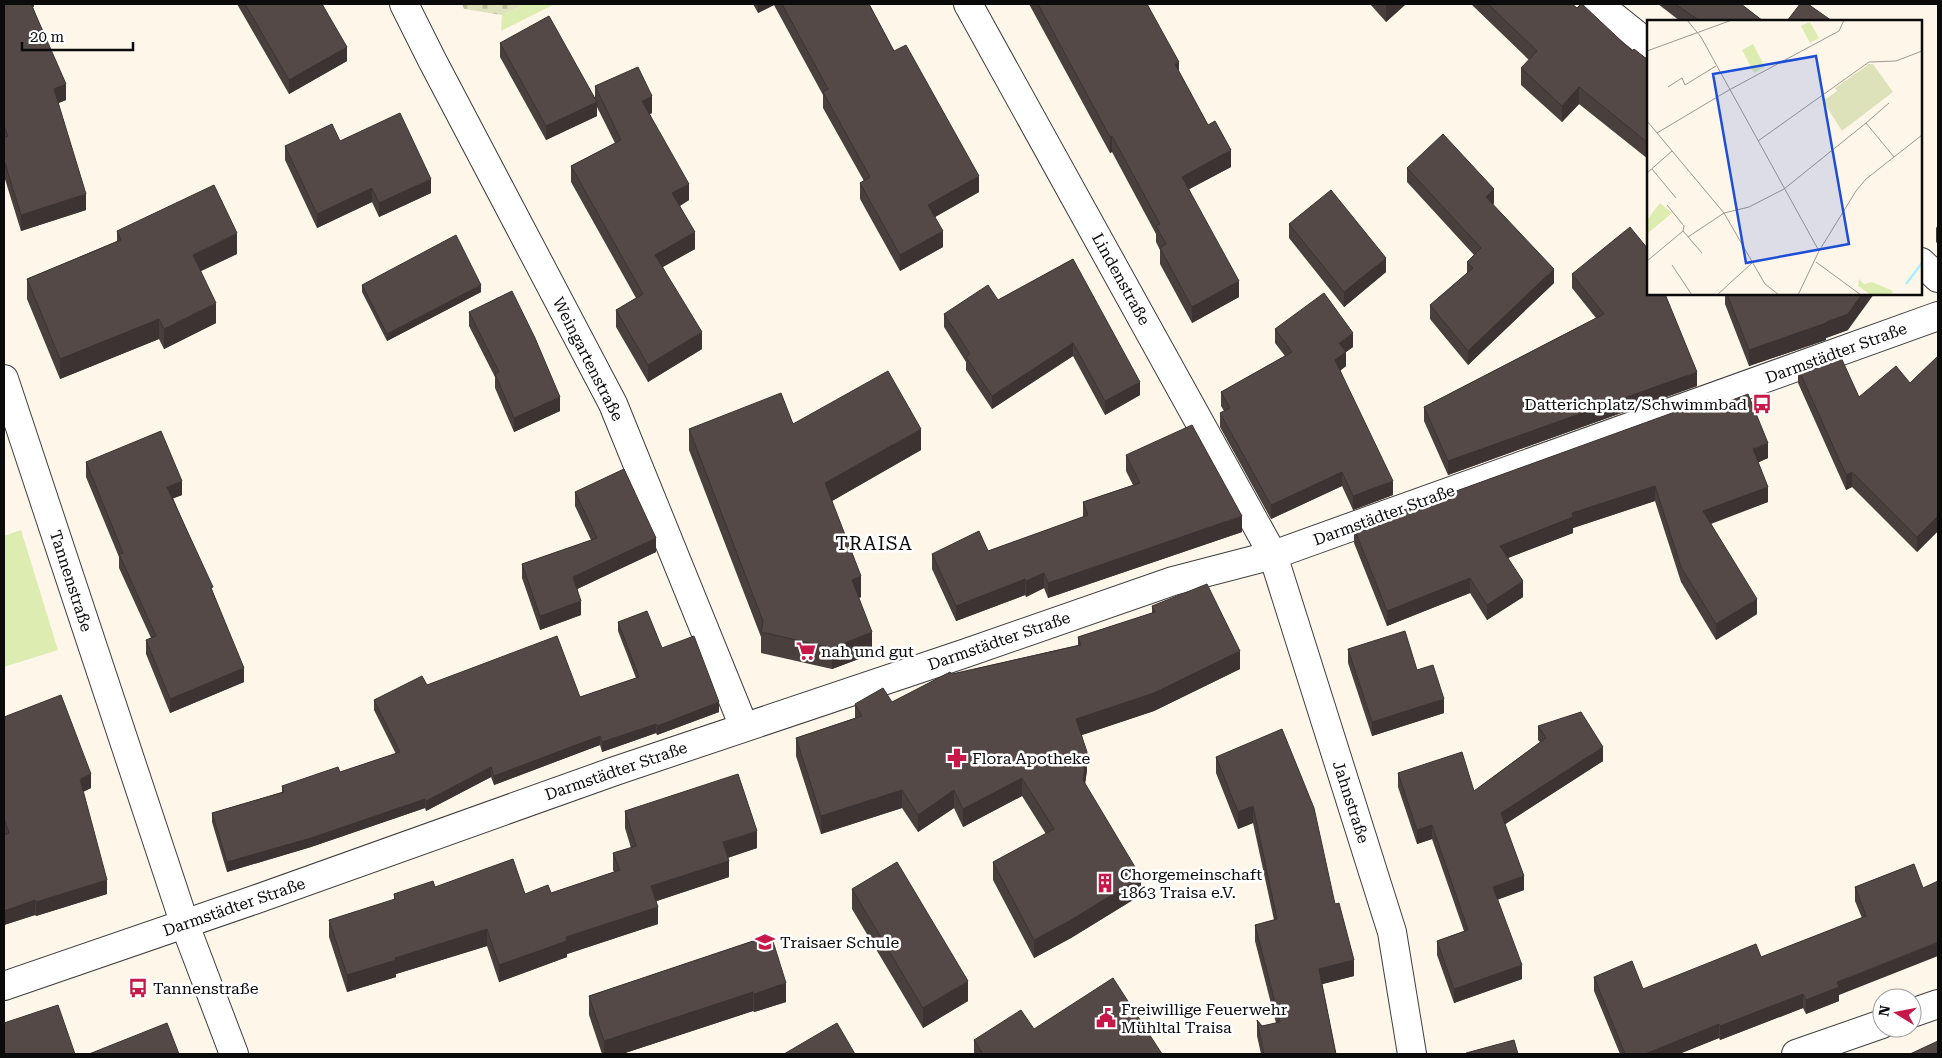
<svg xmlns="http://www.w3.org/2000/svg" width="1942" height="1058" viewBox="0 0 1942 1058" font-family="'Roboto Serif',serif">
<defs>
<pattern id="cemetery-stones" width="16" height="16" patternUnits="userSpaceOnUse" patternTransform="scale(1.25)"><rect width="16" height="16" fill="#dee2ba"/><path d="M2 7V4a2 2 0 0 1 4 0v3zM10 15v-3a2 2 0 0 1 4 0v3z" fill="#bdc19f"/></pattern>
</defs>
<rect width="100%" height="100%" fill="#fff6ea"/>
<path fill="#ddecb1" d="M525 4H555L501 31 502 15Z
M21 530 58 650 4 667V536Z"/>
<path fill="url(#cemetery-stones)" d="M462 4H525L502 15 464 9Z"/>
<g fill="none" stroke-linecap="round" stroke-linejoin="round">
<defs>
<path id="minor" d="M404 4 432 60 613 404 744 727
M968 4 1273 555 1392 932 1412 1054
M1598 4 1648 44
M1921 262 1938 278
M4 379 185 925 234 1054
M4 986 254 900 615 771 966 653 1173 581 1273 555 1938 316
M1912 1013 1938 1004
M1796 1054 1882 1024"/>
</defs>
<use href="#minor" stroke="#3e3e3e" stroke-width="30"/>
<use href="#minor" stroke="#fff" stroke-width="28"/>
</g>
<path fill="#493f3d" d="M4 4H34V7H33L66 100 58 103 86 210 21 231 4 176Z
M237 4H322L347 61 289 94Z
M753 4H869L894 51 979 192 935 217 943 247 900 271 860 199V183L864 181 823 108V95L774 5 758 13Z
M1029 4H1147L1179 72 1231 167 1189 189 1239 297 1192 323 1160 264V250L1156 242V234L1112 152 1110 153Z
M1370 4H1406L1386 22Z
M1471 4H1572L1577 8 1632 51 1648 60V159L1579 104 1562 122 1521 85V68L1529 60Z
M1658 4H1741L1763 21H1680Z
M500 43 595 98V86L652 113 650 114 689 200 680 206 695 249 663 267 702 349 648 382 616 327V310L636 298 571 182V166L615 143 597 107V116L546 140 500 57Z
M340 141 431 193 379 217 372 202 317 228 285 160V146Z
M1407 168 1494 203 1493 205 1554 283 1468 365 1430 319V305L1467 273V262L1474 255 1407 182Z
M1289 224 1386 272 1344 307 1289 238Z
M1938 225V244L1936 242V228Z
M117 231 237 254 200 271 216 323 164 349 159 339 60 379 27 299V279L117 241Z
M1073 259 1140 395 1105 415 1073 356 992 409 966 370V362L944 327V314L998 300Z
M1572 274 1697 386 1448 475 1424 421V407L1596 318 1572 288Z
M362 285 481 292 387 341 362 292Z
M1725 294H1727L1848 330 1826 338V340L1749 366 1725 304Z
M469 312 560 411 514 432 495 388V377L469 326Z
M1275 329 1353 347 1346 352V366L1340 371 1393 495 1353 510 1342 486 1271 519 1220 427V413L1224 411 1221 406V392L1285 356 1275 343Z
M1938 356V531L1917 552 1852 487 1846 490 1798 383V368L1859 397 1910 383Z
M1711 408 1768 458 1758 462 1768 502 1711 524 1757 614 1716 640 1681 582 1655 501 1573 528V533L1508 558 1523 597 1487 620 1470 593 1387 626 1354 543V528Z
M793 424 921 450 832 501 861 597 859 598 872 654 832 669 761 653V637L689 450V429Z
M1126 455 1242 532 1048 598 1044 588 1026 597 1025 595 956 621 932 569V554L988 551 1083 517V502L1133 485 1126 471Z
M86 462 182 495 173 498 213 592 244 682 170 713 146 654V640L151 638 119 568V557L86 477Z
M575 492 656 552 577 589 581 615 540 630 522 578V564L591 540 575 506Z
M1152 606 1240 669 1154 711 1082 735 1087 770 1085 784 1141 895 1071 938 1034 958 993 880V862L1046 834 1022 796 963 827 954 808 918 832 902 808 821 834 796 756V738L855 718V704L892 702 952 674 1078 645V637L1152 613Z
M618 622 662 648 719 712 657 735 656 733 602 752 600 745 494 785 491 777 426 811 425 808 311 847 227 872 212 822V813L282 792V786L340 772 396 754 374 710V700L427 685 580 697 636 678 618 631Z
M1348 649 1417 670 1444 713 1372 736 1348 663Z
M4 717 91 788 83 792 107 894 36 916 35 915 4 925V835H5L4 832Z
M1538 726 1603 761 1505 824 1524 890 1497 900 1522 979 1454 1003 1437 955V941L1464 931 1432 839 1417 844 1398 787V773L1474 791 1540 742 1538 740Z
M1216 757 1335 904 1354 976 1322 984 1336 1054H1261L1257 1036V1020L1262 1026 1276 1023 1255 941V925L1274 920 1253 823 1238 829 1216 773Z
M625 811 757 848 728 858 729 877 656 901 658 924 567 954V957L499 982 487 946 396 974V977L347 992 329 937V920L394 900V894L435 887 525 894 551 893 614 872 613 870V853L631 848 625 828Z
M1914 864 1839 995V1001L1806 1014 1803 1008 1720 1040 1719 1038 1679 1054H1620L1594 991V977L1643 989 1761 957 1862 918 1855 901V887Z
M852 889 968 1001 923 1028 852 909Z
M771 935 786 1002 754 1012 753 1011 622 1054H602L589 1015V996Z
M1034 1029 1162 1054H974V1040Z"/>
<path fill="#3c3332" d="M758 4H774V5L758 13Z
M1387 4H1406L1386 22V5Z
M347 47V61L289 94V80Z
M1179 62V79L1175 64Z
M66 84V100L54 105V89Z
M1579 87V104L1562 122V106Z
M652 96V113L642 117V101Z
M597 102V116L546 140V126Z
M1112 136V152L1110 153V137Z
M1231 150V167L1182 193V177Z
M979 176V192L928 221V205Z
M431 179V193L379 217V203Z
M689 184V200L672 210V193Z
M372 188V202L317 228V214Z
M1494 189V203L1486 211V197Z
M86 194V210L21 231V215Z
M943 231V247L900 271V255Z
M695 232V249L655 271V255Z
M237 233V254L193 275V255Z
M1386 258V272L1344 307V292Z
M1554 269V283L1468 365V351Z
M1239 281V297L1192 323V307Z
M481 285V292L387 341V334Z
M1862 294H1874L1848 330 1826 338V340L1749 366V350L1826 322Z
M216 303V323L164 349V329Z
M159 319V339L60 379V359Z
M702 332V349L648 382V365Z
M1353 333V347L1346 352V366L1335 374V360L1339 343Z
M1073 343V356L992 409V396Z
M1697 372V386L1448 475V461Z
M1140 382V395L1105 415V401Z
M560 397V411L514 432V418Z
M921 429V450L825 505V483Z
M1768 443V458L1753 465V449Z
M1342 472V486L1271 519V505Z
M1852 472V487L1846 490V475Z
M182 481V495L167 501V487Z
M1393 481V495L1353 510V496Z
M1655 486V501L1573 528V533L1500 561V546L1572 513Z
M1768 487V502L1703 526V511Z
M1242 516V532L1048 598V583Z
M1938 516V531L1917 552V537Z
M656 538V552L573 591V577Z
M1044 573V588L1026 597V581Z
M861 576V597L852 601V580Z
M1470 578V593L1387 626V611Z
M1025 579V595L956 621V606Z
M1523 581V597L1487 620V605Z
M1757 599V614L1716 640V624Z
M581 601V615L540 630V616Z
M872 632V654L832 669V648Z
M1240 651V669L1154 711 1076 737V719Z
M244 668V682L170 713V699Z
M1444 699V713L1372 736V722Z
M719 702V712L657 735V726Z
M656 724V733L602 752V742Z
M600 736V745L494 785V776Z
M1603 747V761L1501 827V813Z
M1087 752V770L1083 798V780Z
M491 767V777L426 811V801Z
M91 774V788L80 793V779Z
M1022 778V796L963 827V809Z
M902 790V808L821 834V816Z
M954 790V808L918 832V815Z
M425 799V808L311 847 227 872V862Z
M1253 806V823L1238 829V812Z
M1432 825V839L1417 844V830Z
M757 831V848L723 859V842Z
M729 861V877L651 903V886Z
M1524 876V890L1493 901V887Z
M1141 877V895L1071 938 1034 958V940Z
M107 880V894L36 916V902Z
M35 900V915L4 925V911Z
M658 907V924L567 954V957L499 982V965L566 937Z
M487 929V946L396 974V977L347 992V975L395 958Z
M1938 942V956L1839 995V1001L1806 1014V1000L1837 982Z
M1354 960V976L1319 985V969Z
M1522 965V979L1454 1003V989Z
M968 981V1001L923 1028V1008Z
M786 983V1002L754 1012V994Z
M753 992V1011L622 1054H604V1041Z
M1803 994V1008L1720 1040V1026Z
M1719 1024V1038L1679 1054H1645Z"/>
<path fill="#554947" stroke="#3c3332" d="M4 4H31L66 84 54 89 86 194 21 215 4 160V138L8 136 4 126Z
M245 4H322L347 47 289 80Z
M782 4H869L894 51 906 45 979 176 928 205 943 231 900 255 860 183 870 177 823 92 828 89Z
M1038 4H1147L1179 62 1175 64 1208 125 1215 121 1231 150 1182 177 1239 281 1192 307 1160 248 1166 244 1156 226 1160 224 1112 136 1110 137Z
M1488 4H1572L1577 8 1581 4H1582L1632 51 1634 49 1648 60V143L1579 87 1562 106 1521 68 1537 51Z
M1675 4H1741L1763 21H1700Z
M1800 4H1808L1832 21H1787Z
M549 16 597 102 546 126 500 43Z
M638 67 652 96 642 101 689 184 672 193 695 232 655 255 702 332 648 365 616 310 643 294 571 166 621 140 595 86Z
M400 113 431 179 379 203 372 188 317 214 285 146 332 124 340 141Z
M1443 134 1494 189 1486 197 1554 269 1468 351 1430 305 1473 268 1467 262 1481 248 1407 168Z
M214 185 237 233 193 255 216 303 164 329 159 319 60 359 27 279 121 240 117 231Z
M1331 190 1386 258 1344 292 1289 224Z
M1630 227 1648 249V294H1665L1697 372 1448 461 1424 407 1604 314 1572 274Z
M456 235 481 285 387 334 362 285Z
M1073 259 1140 382 1105 401 1073 343 992 396 966 357 970 354 944 314 988 285 998 300Z
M512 291 535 338 560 397 514 418 495 374 499 372 469 312Z
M1324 293 1353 333 1339 343 1346 352 1335 360 1393 481 1353 496 1342 472 1271 505 1220 413 1230 408 1221 392 1292 352 1275 329Z
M1727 294H1862L1848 314 1826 322V323L1749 350Z
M1839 353 1859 397 1896 366 1910 383 1938 356V516L1917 537 1852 472 1846 475 1798 368Z
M888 371 921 429 825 483 861 576 852 580 872 632 832 648 761 632 763 621 689 429 781 393 793 424Z
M1748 394 1768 443 1753 449 1768 487 1703 511 1757 599 1716 624 1681 567 1655 486 1572 513 1573 517 1500 546 1523 581 1487 605 1470 578 1387 611 1354 528 1708 400 1711 408Z
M1192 425 1242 516 1048 583 1044 573 1026 581 1025 579 956 606 932 554 979 531 988 551 1088 515 1083 502 1140 483 1126 455Z
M161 431 182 481 167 487 213 587 211 588 244 668 170 699 146 640 156 636 119 554 123 553 86 462Z
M624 469 656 538 573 577 581 601 540 616 522 564 597 538 575 492Z
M1207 584 1240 651 1154 693 1076 719 1087 752 1083 780 1141 877 1071 920 1034 940 993 862 1054 829 1022 778 963 809 954 790 918 815 902 790 821 816 796 738 862 716 855 704 883 688 892 702 950 672 952 674 1081 645 1078 637 1155 612 1152 606Z
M647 611 662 648 694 636 719 702 657 726 656 724 602 742 600 736 494 776 491 767 426 801 425 799 311 838 227 862 212 813 284 792 282 786 338 767 340 772 400 752 374 700 422 676 427 685 557 636 580 697 639 677 618 622Z
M1405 631 1417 670 1433 665 1444 699 1372 722 1348 649Z
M61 695 91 774 80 779 107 880 36 902 35 900 4 911V835L9 833 4 818V717Z
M1581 712 1603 747 1501 813 1524 876 1493 887 1522 965 1454 989 1437 941 1468 930 1432 825 1417 830 1398 773 1462 752 1474 791 1546 738 1538 726Z
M1282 729 1314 808 1335 904 1339 903 1354 960 1319 969 1336 1054H1264L1257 1020 1262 1026 1280 1022 1255 925 1277 919 1253 806 1238 812 1216 757Z
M738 774 757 831 723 842 729 861 651 886 658 907 566 937 567 941 499 965 487 929 395 958 396 960 347 975 329 920 395 899 394 894 433 881 435 887 513 859 525 894 548 885 551 893 620 870 613 853 636 846 625 811Z
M897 862 968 981 923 1008 852 889Z
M1914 864 1923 888 1938 881V942L1837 982 1839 987 1806 1000 1803 994 1720 1026 1719 1024 1645 1054H1625L1594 977 1632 961 1643 989 1756 944 1761 957 1866 916 1855 887Z
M771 935 786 983 754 994 753 992 604 1041 589 996Z
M1113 978 1162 1054H983L974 1040 1021 1010 1034 1029Z
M58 1005 75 1054H4V1023Z
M167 1023 179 1054H89Z
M837 1023 855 1054H784Z
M1514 1040 1518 1054H1466V1053Z
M1938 1041V1054H1910Z"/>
<defs>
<symbol id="bus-bare" viewBox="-9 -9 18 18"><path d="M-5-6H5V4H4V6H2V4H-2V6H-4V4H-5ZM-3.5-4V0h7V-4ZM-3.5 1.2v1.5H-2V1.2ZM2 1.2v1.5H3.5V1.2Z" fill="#c61949" stroke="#fff" stroke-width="2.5" paint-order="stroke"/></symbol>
<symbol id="supermarket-bare" viewBox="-9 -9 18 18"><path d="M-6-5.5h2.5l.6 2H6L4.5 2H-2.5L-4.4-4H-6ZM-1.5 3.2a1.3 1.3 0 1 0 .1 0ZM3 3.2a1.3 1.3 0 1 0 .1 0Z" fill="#c61949" stroke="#fff" stroke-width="2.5" paint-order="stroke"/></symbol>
<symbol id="pharmacy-bare" viewBox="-9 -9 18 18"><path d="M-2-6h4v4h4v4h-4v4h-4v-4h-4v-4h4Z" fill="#c61949" stroke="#fff" stroke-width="2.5" paint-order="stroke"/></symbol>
<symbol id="building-bare" viewBox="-9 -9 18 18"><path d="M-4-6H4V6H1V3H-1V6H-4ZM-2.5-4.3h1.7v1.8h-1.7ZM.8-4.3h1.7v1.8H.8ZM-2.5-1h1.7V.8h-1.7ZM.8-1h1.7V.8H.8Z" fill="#c61949" stroke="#fff" stroke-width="2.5" paint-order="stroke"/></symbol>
<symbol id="school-bare" viewBox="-9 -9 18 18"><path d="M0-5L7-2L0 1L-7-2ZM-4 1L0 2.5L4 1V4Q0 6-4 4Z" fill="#c61949" stroke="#fff" stroke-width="2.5" paint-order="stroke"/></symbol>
<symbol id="civic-bare" viewBox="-9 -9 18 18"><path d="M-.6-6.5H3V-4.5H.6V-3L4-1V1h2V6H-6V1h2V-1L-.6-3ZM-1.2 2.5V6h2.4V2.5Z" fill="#c61949" stroke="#fff" stroke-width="2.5" paint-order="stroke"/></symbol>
</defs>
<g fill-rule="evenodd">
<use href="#bus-bare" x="1748" y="390" width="28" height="28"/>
<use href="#supermarket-bare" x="792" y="637" width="28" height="28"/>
<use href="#pharmacy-bare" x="943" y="744" width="28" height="28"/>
<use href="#building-bare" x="1091" y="869" width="28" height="28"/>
<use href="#school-bare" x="751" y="928" width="28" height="28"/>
<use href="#bus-bare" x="124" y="974" width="28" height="28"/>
<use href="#civic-bare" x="1092" y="1004" width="28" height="28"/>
</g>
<g text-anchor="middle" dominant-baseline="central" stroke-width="5" stroke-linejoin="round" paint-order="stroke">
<g font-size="16" fill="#0b0b0b" stroke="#fff">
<text transform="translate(1121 279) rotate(61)">Lindenstraße</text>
<text transform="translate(1836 353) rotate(-20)">Darmstädter Straße</text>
<text transform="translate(588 359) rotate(63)">Weingartenstraße</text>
<text transform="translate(1384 515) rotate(-20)">Darmstädter Straße</text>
<text transform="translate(71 581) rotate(72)">Tannenstraße</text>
<text transform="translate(999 641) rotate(-19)">Darmstädter Straße</text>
<text transform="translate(616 771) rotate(-19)">Darmstädter Straße</text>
<text transform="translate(1351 802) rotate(72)">Jahnstraße</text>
<text transform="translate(234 907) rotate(-19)">Darmstädter Straße</text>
</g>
<g font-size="16" fill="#0b0b0b" stroke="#fff" text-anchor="start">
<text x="1747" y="404" text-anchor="end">Datterichplatz/Schwimmbad</text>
<text x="821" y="651">nah und gut</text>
<text x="972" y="758">Flora Apotheke</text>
<text x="1120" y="874">Chorgemeinschaft<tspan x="1120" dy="18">1863 Traisa e.V.</tspan></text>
<text x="780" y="942">Traisaer Schule</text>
<text x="153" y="988">Tannenstraße</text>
<text x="1121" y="1009">Freiwillige Feuerwehr<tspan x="1121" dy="18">Mühltal Traisa</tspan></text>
</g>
<g font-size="19" letter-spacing="1" fill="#0b0b0b" stroke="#fff">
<text x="874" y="543">TRAISA</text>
</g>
</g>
<g transform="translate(1647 20)">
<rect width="275" height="275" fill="#fff6ea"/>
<path d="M163 2 172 18 163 23 154 6ZM106 24 118 47 107 53 95 30ZM13 183 25 193 0 214V200ZM212 259 217 264 225 262 246 271 243 275H224L211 266Z" fill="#ddecb1"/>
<path d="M222 44H226L246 72 195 111 176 81 190 71 188 68Z" fill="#dee2ba"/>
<path fill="none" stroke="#aaeffb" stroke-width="2.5" d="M259 264 275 243"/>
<path fill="none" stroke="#9d9891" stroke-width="1" d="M40 0 54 17 172 231M0 31 85 0M21 67 35 58 38 65 69 46M0 101 77 193 118 264 132 275M219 103 242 83M10 113 82 70 192 11 197 0M111 121 222 42 249 41 275 31M5 149 29 178M0 153 25 131M20 185 37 206 36 211M36 211 55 233M41 217 77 193 102 187 137 169 219 103 247 137M0 241 36 211M169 242 214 275M25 245 45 275M70 275 105 243M151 275 172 231 209 171 219 159 275 115"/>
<path fill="#1d4ed8" fill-opacity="0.15" stroke="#1d4ed8" stroke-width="2.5" d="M169 36 202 224 99 243 66 54Z"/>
<rect width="275" height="275" fill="none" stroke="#0b0b0b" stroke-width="2.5"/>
</g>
<rect width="1942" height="1058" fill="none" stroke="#0b0b0b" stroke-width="10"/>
<g transform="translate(1897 1013) rotate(280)"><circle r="24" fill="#ffffff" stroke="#9d9d9d"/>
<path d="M0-4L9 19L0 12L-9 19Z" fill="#c61949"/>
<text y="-8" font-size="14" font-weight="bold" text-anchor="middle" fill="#0b0b0b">N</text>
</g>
<path d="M22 42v8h111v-8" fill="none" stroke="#0b0b0b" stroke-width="2.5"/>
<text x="30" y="42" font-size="15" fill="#0b0b0b" stroke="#ffffff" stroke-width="4" paint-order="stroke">20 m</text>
</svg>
